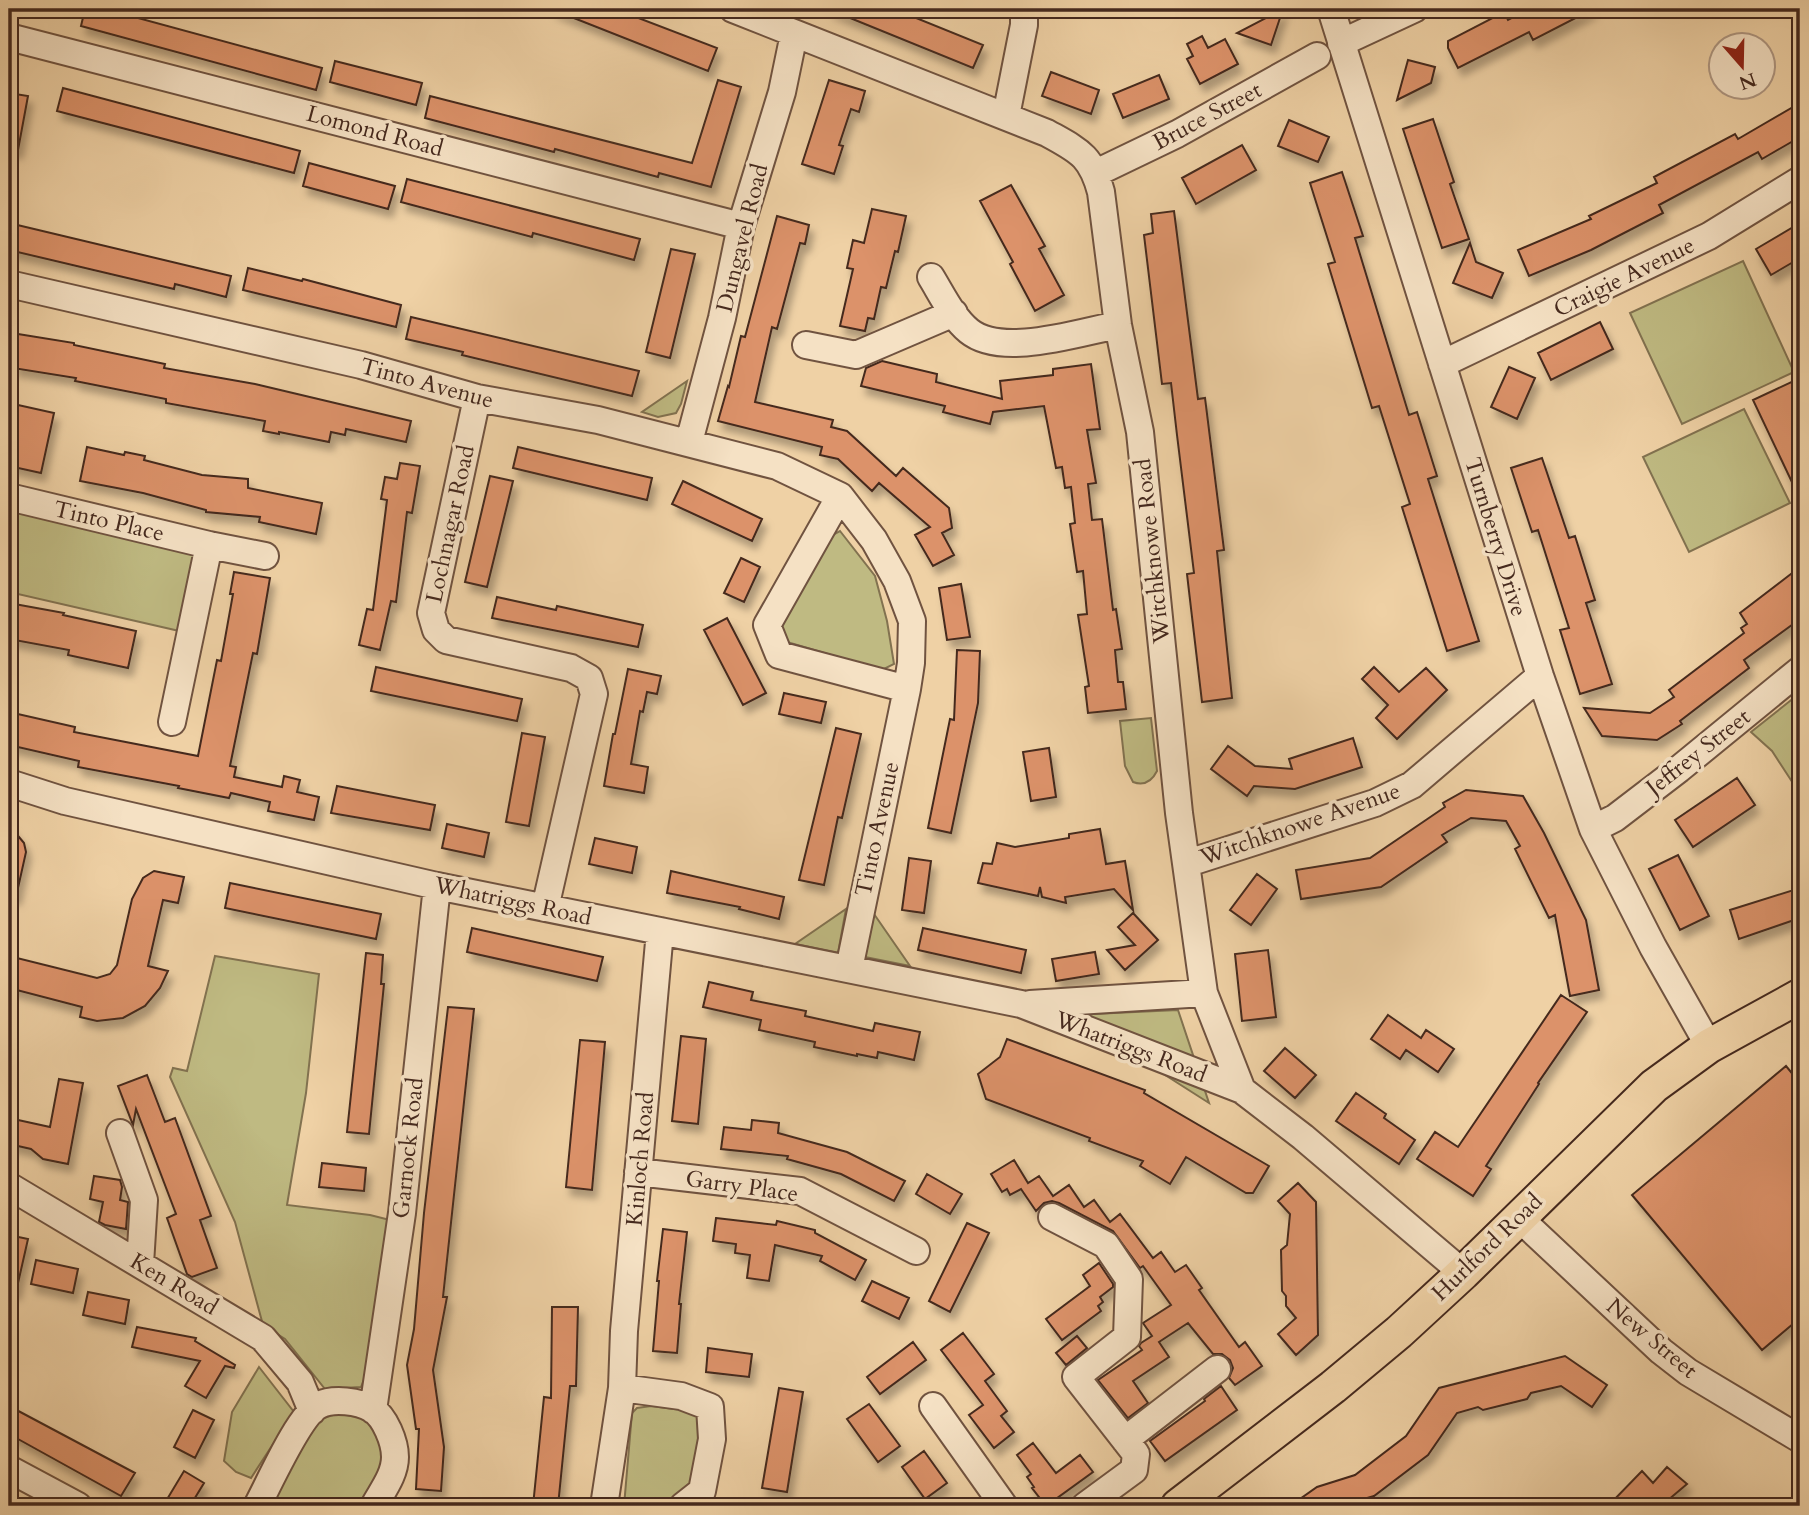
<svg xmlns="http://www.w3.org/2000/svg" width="1809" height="1515" viewBox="0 0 1809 1515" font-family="Cardo,serif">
<defs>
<filter id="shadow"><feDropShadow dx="4.5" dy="8" stdDeviation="3.5" flood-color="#0004"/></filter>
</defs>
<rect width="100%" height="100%" fill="#efd1a5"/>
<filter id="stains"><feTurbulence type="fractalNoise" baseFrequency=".00286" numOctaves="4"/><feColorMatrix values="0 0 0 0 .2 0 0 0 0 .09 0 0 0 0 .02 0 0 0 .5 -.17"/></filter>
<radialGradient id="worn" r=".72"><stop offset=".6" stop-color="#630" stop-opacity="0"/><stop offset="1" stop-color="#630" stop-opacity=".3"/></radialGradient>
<path fill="#bfba82" stroke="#827250" stroke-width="2" d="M1743 261 1794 372 1682 424 1630 313Z
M687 381 681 404 676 413 658 417 642 412Z
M1744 409 1790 503 1689 552 1643 457Z
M9 500 205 547 188 633 9 592Z
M840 531 875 576 887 621 894 664 882 670 787 642 780 625 823 540Z
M1800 693V794L1772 751 1751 732Z
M1151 718 1157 771C1152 781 1144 786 1133 782L1125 766 1120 721Z
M846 909 838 953 795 944Z
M874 914 910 966 865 957Z
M215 956 319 974 306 1093 287 1205 370 1215 390 1220 377 1347 361 1387 325 1389 285 1339 263 1325 235 1222 170 1077 173 1068 187 1071Z
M1178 1010 1209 1103 1071 1015Z
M259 1367 294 1412 251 1478 236 1472 224 1461 232 1412Z
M651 1406 689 1411 697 1417 703 1443 690 1488 667 1506H624L632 1413 637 1408Z
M336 1414 359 1416 376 1427 385 1446 384 1468 365 1506H269L309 1432 321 1419Z"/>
<path fill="#dc926a" stroke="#45291e" stroke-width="2" filter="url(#shadow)" d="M85 9H105L322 68 316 90 81 26Z
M551 9H615L717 48 708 71Z
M828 9H894L983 45 973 68Z
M1283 9 1271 45 1237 33Z
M1529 9H1593L1533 40 1529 32 1458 68 1448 48V41L1504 12 1508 20Z
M1202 36 1208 48 1225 39 1238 64 1200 84 1187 59 1193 56 1187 44Z
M1408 60 1435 67 1431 83 1397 100Z
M335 61 422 83 416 105 330 82Z
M1051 72 1099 90 1091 114 1042 96Z
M1159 75 1169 99 1123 118 1113 94Z
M718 80 741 87 711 187 659 173 658 177 555 149 554 152 425 118 430 96 692 163Z
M829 80 865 91 859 112 851 109 839 145 843 146 834 174 802 164Z
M63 88 300 151 294 173 57 111Z
M9 93 28 96 18 150H9Z
M1800 103V137L1762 159 1758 152 1659 205 1663 213 1591 250 1529 276 1518 250 1591 219 1589 216 1657 183 1654 177 1735 134 1738 139Z
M1433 119 1454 182 1450 184 1469 239 1442 248 1403 129Z
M1289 120 1329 137 1318 162 1278 146Z
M1242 145 1256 170 1196 204 1182 178Z
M309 163 395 186 388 209 303 186Z
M1342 172 1363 236 1355 238 1409 415 1417 412 1437 476 1428 479 1479 641 1447 651 1402 507 1410 504 1379 406 1372 408 1328 264 1335 262 1310 183Z
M407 179 640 239 634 260 533 233 532 237 401 202Z
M1011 185 1045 246 1039 249 1064 295 1035 311 1010 264 1013 262 980 201Z
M872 209 906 216 898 252 895 251 886 288 881 287 874 319 868 318 865 331 840 326 853 269 847 268 853 240 864 243Z
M1174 211 1198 399 1205 398 1224 550 1217 551 1232 698 1202 702 1187 574 1194 573 1177 435 1171 383 1162 384 1144 235 1153 233 1151 214Z
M777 216 809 225 805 244 800 243 777 329 772 327 755 402 833 420 831 427 847 431 896 476 903 468 949 508 952 528 942 533 954 555 933 566 915 535 930 527 879 483 872 491 838 459 820 455 822 447 718 421 728 386 729 387 741 336 745 337Z
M9 223 231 276 226 297 175 284 174 289 9 250Z
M1800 223V258L1771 275 1756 249Z
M1470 243 1476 262 1503 273 1492 298 1453 283Z
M671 249 695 254 670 358 646 352Z
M248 268 302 281 303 279 401 305 396 327 243 290Z
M411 317 639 371 632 396 462 355 463 352 406 339Z
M1600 322 1613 349 1551 380 1538 353Z
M18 334 74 343V345L165 364 164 368 255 384 411 421 406 442 346 429 345 435 331 432 329 442 279 432V434L263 431 265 421 166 403V399L75 381 76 378 13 368Z
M882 361 937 374 936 382 1002 399 1000 381 1053 375V369L1091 364 1100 429 1087 430 1096 483 1088 484 1092 520 1102 519 1113 610 1116 609 1122 649 1115 650 1118 682H1123L1126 709 1088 713 1085 687 1089 686 1078 615 1087 614 1083 571 1077 572 1070 524 1075 523 1071 487 1065 488 1062 467 1056 468 1044 406 993 412 990 424 943 412 945 406 861 386 866 368Z
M1509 367 1535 378 1517 419 1491 407Z
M1800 378V499L1753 400Z
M18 405 54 413 41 473 9 466V446Z
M87 447 124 455 125 452 145 456 144 460 202 475 248 479V488L322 503 316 534 259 522 260 517 206 512V510L143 493 80 481Z
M518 447 652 478 647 500 513 468Z
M1542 458 1569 538 1575 536 1595 600 1586 603 1612 684 1580 694 1560 630 1569 628 1538 530 1532 532 1511 468Z
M400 463 420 466 412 513 407 512 396 602 391 601 380 650 359 645 367 609 373 610 387 500 381 499 385 477 397 479Z
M490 476 513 481 487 587 465 582Z
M683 481 762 519 752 541 672 504Z
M741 558 760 567 744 602 724 593Z
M1800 567V619L1744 660 1749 668 1680 721 1682 724 1657 740 1602 736 1584 708 1650 713 1674 697 1669 690 1744 633 1741 628 1747 624 1740 613Z
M234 572 270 578 257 654 253 653 230 766 236 767 234 777 282 787 284 776 300 780 297 792 319 797 314 820 268 811 270 802 231 793 229 798 178 788 179 786 78 767 79 761 9 745V712L75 727 74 732 198 756 217 660 221 661 233 594H230Z
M961 584 970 637 947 640 939 588Z
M497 597 556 610 557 606 643 625 638 647 492 618Z
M9 603 64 613 63 615 136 631 128 668 68 655 69 650 9 639Z
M727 618 766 693 743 705 704 630Z
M957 650 980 651 978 703 951 833 928 828 950 719 954 720Z
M376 667 522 699 517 721 371 691Z
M1374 667 1399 692 1426 668 1447 690 1397 739 1376 718 1388 705 1362 679Z
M628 669 661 676 657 694 647 692 643 712 640 711 631 764 648 767 644 793 604 786 613 734H615Z
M784 693 826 702 821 723 779 714Z
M836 728 861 734 842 818 838 817 824 885 799 880Z
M522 733 545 737 529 826 506 822Z
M1353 738 1362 767 1295 789 1254 786 1247 796 1211 769 1228 746 1255 766 1292 769 1289 759Z
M1049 748 1056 797 1031 801 1023 752Z
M1737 778 1755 805 1693 847 1675 820Z
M337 786 435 805 430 830 331 813Z
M1466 790 1523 796 1544 833 1586 920 1599 990 1570 996 1555 915 1549 918 1515 849 1520 846 1506 821 1471 818 1442 835 1447 842 1381 887 1301 899 1296 870 1370 858 1445 807 1443 803Z
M447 824 489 833 484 857 442 848Z
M9 825 24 843 26 852 16 897 9 896Z
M1100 829 1106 864 1125 861 1133 910 1114 889 1065 897 1066 903 1042 897 1040 887 1038 896 978 883 983 863 992 864 997 843 1015 847 1069 838V834Z
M595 838 637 847 632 873 589 864Z
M1678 855 1709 916 1680 930 1649 869Z
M909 858 931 861 924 913 902 910Z
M154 871 184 877 178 903 163 900 148 966 168 971 160 988 145 1006 123 1018 97 1021 80 1017 82 1007 9 988V956L97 978 110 974 117 965 132 899 143 878Z
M671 871 784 897 779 919 739 909 740 907 667 893Z
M1257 874 1277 889 1251 925 1230 910Z
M230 883 381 914 376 939 225 908Z
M1800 888V918L1739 939 1730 910Z
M1133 913 1158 940 1125 970 1107 950 1135 945 1118 927Z
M472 928 603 957 597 981 467 952Z
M923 928 1026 950 1021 973 918 950Z
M1268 950 1276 1017 1242 1021 1235 954Z
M1095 952 1099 974 1056 981 1052 959Z
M366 953 383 955 381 984H384L369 1134 347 1132Z
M709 982 753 992 751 1000 806 1011 805 1016 873 1031 875 1023 920 1032 914 1060 878 1052 877 1058 857 1054V1056L814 1047 815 1042 759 1030 761 1020 703 1007Z
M1561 995 1587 1012 1538 1083 1539 1084 1486 1166 1491 1169 1473 1196 1417 1159 1435 1132 1458 1147Z
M448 1007 474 1009 443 1297H447L433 1370 444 1447 441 1491 416 1489 419 1429H416L407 1365 414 1329 424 1213Z
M1388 1015 1421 1038 1426 1030 1454 1049 1438 1072 1406 1050 1400 1059 1371 1039Z
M681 1036 706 1039 698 1124 672 1121Z
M1007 1039 1145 1090 1144 1093 1269 1166 1253 1193H1246L1186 1157 1170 1184 1140 1166 1143 1161 1089 1141 1090 1138 986 1099 978 1074 1000 1057Z
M580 1040 605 1042 592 1190 566 1187Z
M1285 1048 1316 1075 1295 1098 1264 1071Z
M1786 1066 1800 1083V1318L1762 1350 1632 1195Z
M147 1075 165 1122 175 1118 211 1216 200 1220 217 1268 192 1277 187 1274 167 1218 176 1214 136 1109 133 1125 118 1086Z
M59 1079 83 1083 68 1164 43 1159 31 1149 9 1144V1118L50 1127Z
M1356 1093 1386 1114 1384 1118 1415 1140 1399 1164 1336 1121Z
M752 1120 779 1123 778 1133 847 1152 905 1181 894 1201 841 1174 787 1159 788 1156 721 1149 724 1127 751 1130Z
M1014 1160 1028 1183 1039 1176 1053 1196 1069 1185 1084 1207 1094 1200 1110 1222 1120 1214 1153 1258 1161 1252 1175 1272 1186 1265 1202 1288 1199 1290 1239 1347 1245 1342 1262 1366 1235 1385 1229 1378 1233 1368 1230 1360 1222 1354H1213L1188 1323 1159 1342 1169 1357 1133 1381 1148 1403 1128 1418 1098 1380 1142 1350 1139 1346 1141 1343 1152 1336 1143 1323 1171 1305 1143 1266 1140 1268 1113 1231 1059 1203 1052 1201 1044 1203 1036 1211 1021 1189 1010 1195 1007 1189 1002 1192 991 1174Z
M322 1163 366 1168 364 1191 319 1187Z
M927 1174 962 1194 950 1214 916 1194Z
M94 1176 120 1180 122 1187 120 1200 128 1202 126 1229 105 1225 99 1222 103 1202 90 1199Z
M1298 1183 1316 1202 1318 1335 1296 1355 1278 1334 1296 1318 1286 1306V1296L1282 1291 1281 1250 1287 1245 1290 1214 1278 1201Z
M716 1218 776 1225 777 1221 815 1230V1233L866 1260 855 1280 820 1261 822 1256 775 1245 769 1281 747 1278 750 1255 735 1253 736 1244 713 1241Z
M967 1223 989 1233 950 1312 929 1301Z
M663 1229 687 1232 679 1304H681L677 1353 653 1351 659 1281H657Z
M9 1235 28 1239 16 1292 9 1291Z
M36 1260 78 1269 73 1293 31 1284Z
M1099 1263 1113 1284V1287L1100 1297 1103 1302 1098 1306 1101 1311 1062 1340 1046 1319 1090 1286 1083 1275Z
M872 1281 909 1298 899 1319 862 1301Z
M88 1292 129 1300 125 1324 83 1315Z
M552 1307H578L576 1386H570L558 1506H533L544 1397 551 1398Z
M137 1327 196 1338 195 1341 235 1365 234 1368 225 1366 206 1398 185 1386 200 1361 132 1347Z
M963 1333 994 1374 985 1381 1007 1411 1001 1416 1014 1432 994 1448 969 1415 983 1405 941 1350Z
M1077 1336 1087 1348 1066 1365 1056 1353Z
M913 1342 926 1360 880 1394 867 1377Z
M708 1348 752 1354 749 1377 706 1372Z
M1565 1356 1607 1385 1592 1407 1561 1386 1531 1393 1527 1399 1483 1410 1478 1407 1457 1413 1428 1455 1374 1496 1340 1506H1290L1317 1487 1355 1475 1406 1436 1439 1388Z
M1221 1386 1237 1410 1165 1461 1150 1441 1205 1401 1204 1399Z
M779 1388 803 1392 787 1492 762 1488Z
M869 1404 900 1446 878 1462 847 1419Z
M9 1406 135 1473 121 1496 9 1434Z
M193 1410 214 1420 195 1458 174 1447Z
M1033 1443 1056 1473 1080 1455 1093 1472 1046 1506 1032 1488 1034 1487 1027 1477 1031 1474 1017 1455Z
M924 1451 947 1483 925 1499 902 1467Z
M1667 1467 1687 1484 1661 1506H1608L1642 1471 1653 1483Z
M184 1471 204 1483 190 1506H163Z"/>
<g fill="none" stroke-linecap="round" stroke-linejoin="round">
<defs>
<path id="minor" d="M733 9 1047 133C1079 151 1091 155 1101 192L1118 325 1140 432 1179 813 1204 993 1242 1090
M1331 9 1540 676 1593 829 1653 947 1709 1046
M9 37 741 226
M1341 43 1414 9
M1006 116 1024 25V9
M1096 173 1177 134 1317 56
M931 277C942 295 953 318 969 331 1002 358 1080 332 1118 325
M9 284 361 365 477 398 598 420 777 466 840 496 874 540 897 581 912 621 911 663 907 689 849 969
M806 345 856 355 954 313
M1442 364 1709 236 1800 180
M477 398 431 613 436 630 446 640 571 668 589 678 594 694 545 908
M689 442 722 318 741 226 782 92 794 34
M840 496 767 625 779 655 907 689
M9 497 209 545 172 722
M209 545 265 556
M9 783 65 801 437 886 1021 1004 1242 1090 1303 1137 1463 1273
M1593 829 1615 818 1679 769 1800 670
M1188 863 1375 803 1412 785 1540 676
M1030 1004 1204 993
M120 1133 144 1200 140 1264
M638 1172 800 1191 916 1251
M9 1186 263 1338 300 1382 312 1411
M1052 1217 1106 1245 1129 1279 1127 1337 1076 1377 1136 1454 1134 1470 1085 1506
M1518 1217 1661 1351 1688 1372 1800 1439
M622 1388 681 1396 710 1407 712 1439 702 1491 683 1506
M933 1406 1004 1506
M373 1410 402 1213 437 886
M1125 1440 1217 1369
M9 1469 78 1506
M257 1506C269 1484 299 1415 319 1405 333 1398 359 1401 372 1409 385 1417 395 1442 395 1457 395 1475 382 1491 374 1506
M604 1506 622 1388 624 1331 660 931"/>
<path id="major" d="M1178 1506 1333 1387 1399 1332 1463 1273 1654 1086 1709 1046 1800 996"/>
</defs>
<use href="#minor" stroke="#705340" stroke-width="30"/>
<use href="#major" stroke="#45291e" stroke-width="37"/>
<use href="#minor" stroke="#f5e1c4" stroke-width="26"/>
<use href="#major" stroke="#efd1a5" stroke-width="33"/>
</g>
<g text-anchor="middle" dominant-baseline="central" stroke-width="7" stroke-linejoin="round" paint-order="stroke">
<g font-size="23" fill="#45291e" stroke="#f5e1c4">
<text transform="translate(1207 116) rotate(-28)">Bruce Street</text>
<text transform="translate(375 131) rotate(15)">Lomond Road</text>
<text transform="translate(742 238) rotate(-76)">Dungavel Road</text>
<text transform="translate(1624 277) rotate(-26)">Craigie Avenue</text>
<text transform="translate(427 383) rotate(15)">Tinto Avenue</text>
<text transform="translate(109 521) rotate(13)">Tinto Place</text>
<text transform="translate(450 524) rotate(-78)">Lochnagar Road</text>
<text transform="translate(1496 537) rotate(73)">Turnberry Drive</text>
<text transform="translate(1152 551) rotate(-96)">Witchknowe Road</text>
<text transform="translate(1698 752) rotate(-38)">Jeffrey Street</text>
<text transform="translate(1300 824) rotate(-19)">Witchknowe Avenue</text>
<text transform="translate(877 829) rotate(-78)">Tinto Avenue</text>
<text transform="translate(513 901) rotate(12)">Whatriggs Road</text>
<text transform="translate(1131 1047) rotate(21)">Whatriggs Road</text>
<text transform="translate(408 1148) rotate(-84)">Garnock Road</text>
<text transform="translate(640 1159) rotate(-85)">Kinloch Road</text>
<text transform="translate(742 1186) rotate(8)">Garry Place</text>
<text transform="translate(1487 1247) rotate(-44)">Hurlford Road</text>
<text transform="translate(174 1284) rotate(31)">Ken Road</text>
<text transform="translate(1652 1338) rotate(40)">New Street</text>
</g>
</g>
<rect width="1809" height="1515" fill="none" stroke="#efd1a5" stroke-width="35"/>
<rect x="10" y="10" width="1788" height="1494" fill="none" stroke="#45291e" stroke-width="3.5"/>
<rect x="18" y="18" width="1774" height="1480" fill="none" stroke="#45291e" stroke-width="2"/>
<g transform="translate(1742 66) rotate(160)"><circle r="33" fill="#f5e1c4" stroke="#af9782" stroke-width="2"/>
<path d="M0-5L12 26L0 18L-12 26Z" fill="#8f2418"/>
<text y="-10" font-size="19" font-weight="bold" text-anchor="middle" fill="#45291e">N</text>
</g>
<rect width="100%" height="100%" filter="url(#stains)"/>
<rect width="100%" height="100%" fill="url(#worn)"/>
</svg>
